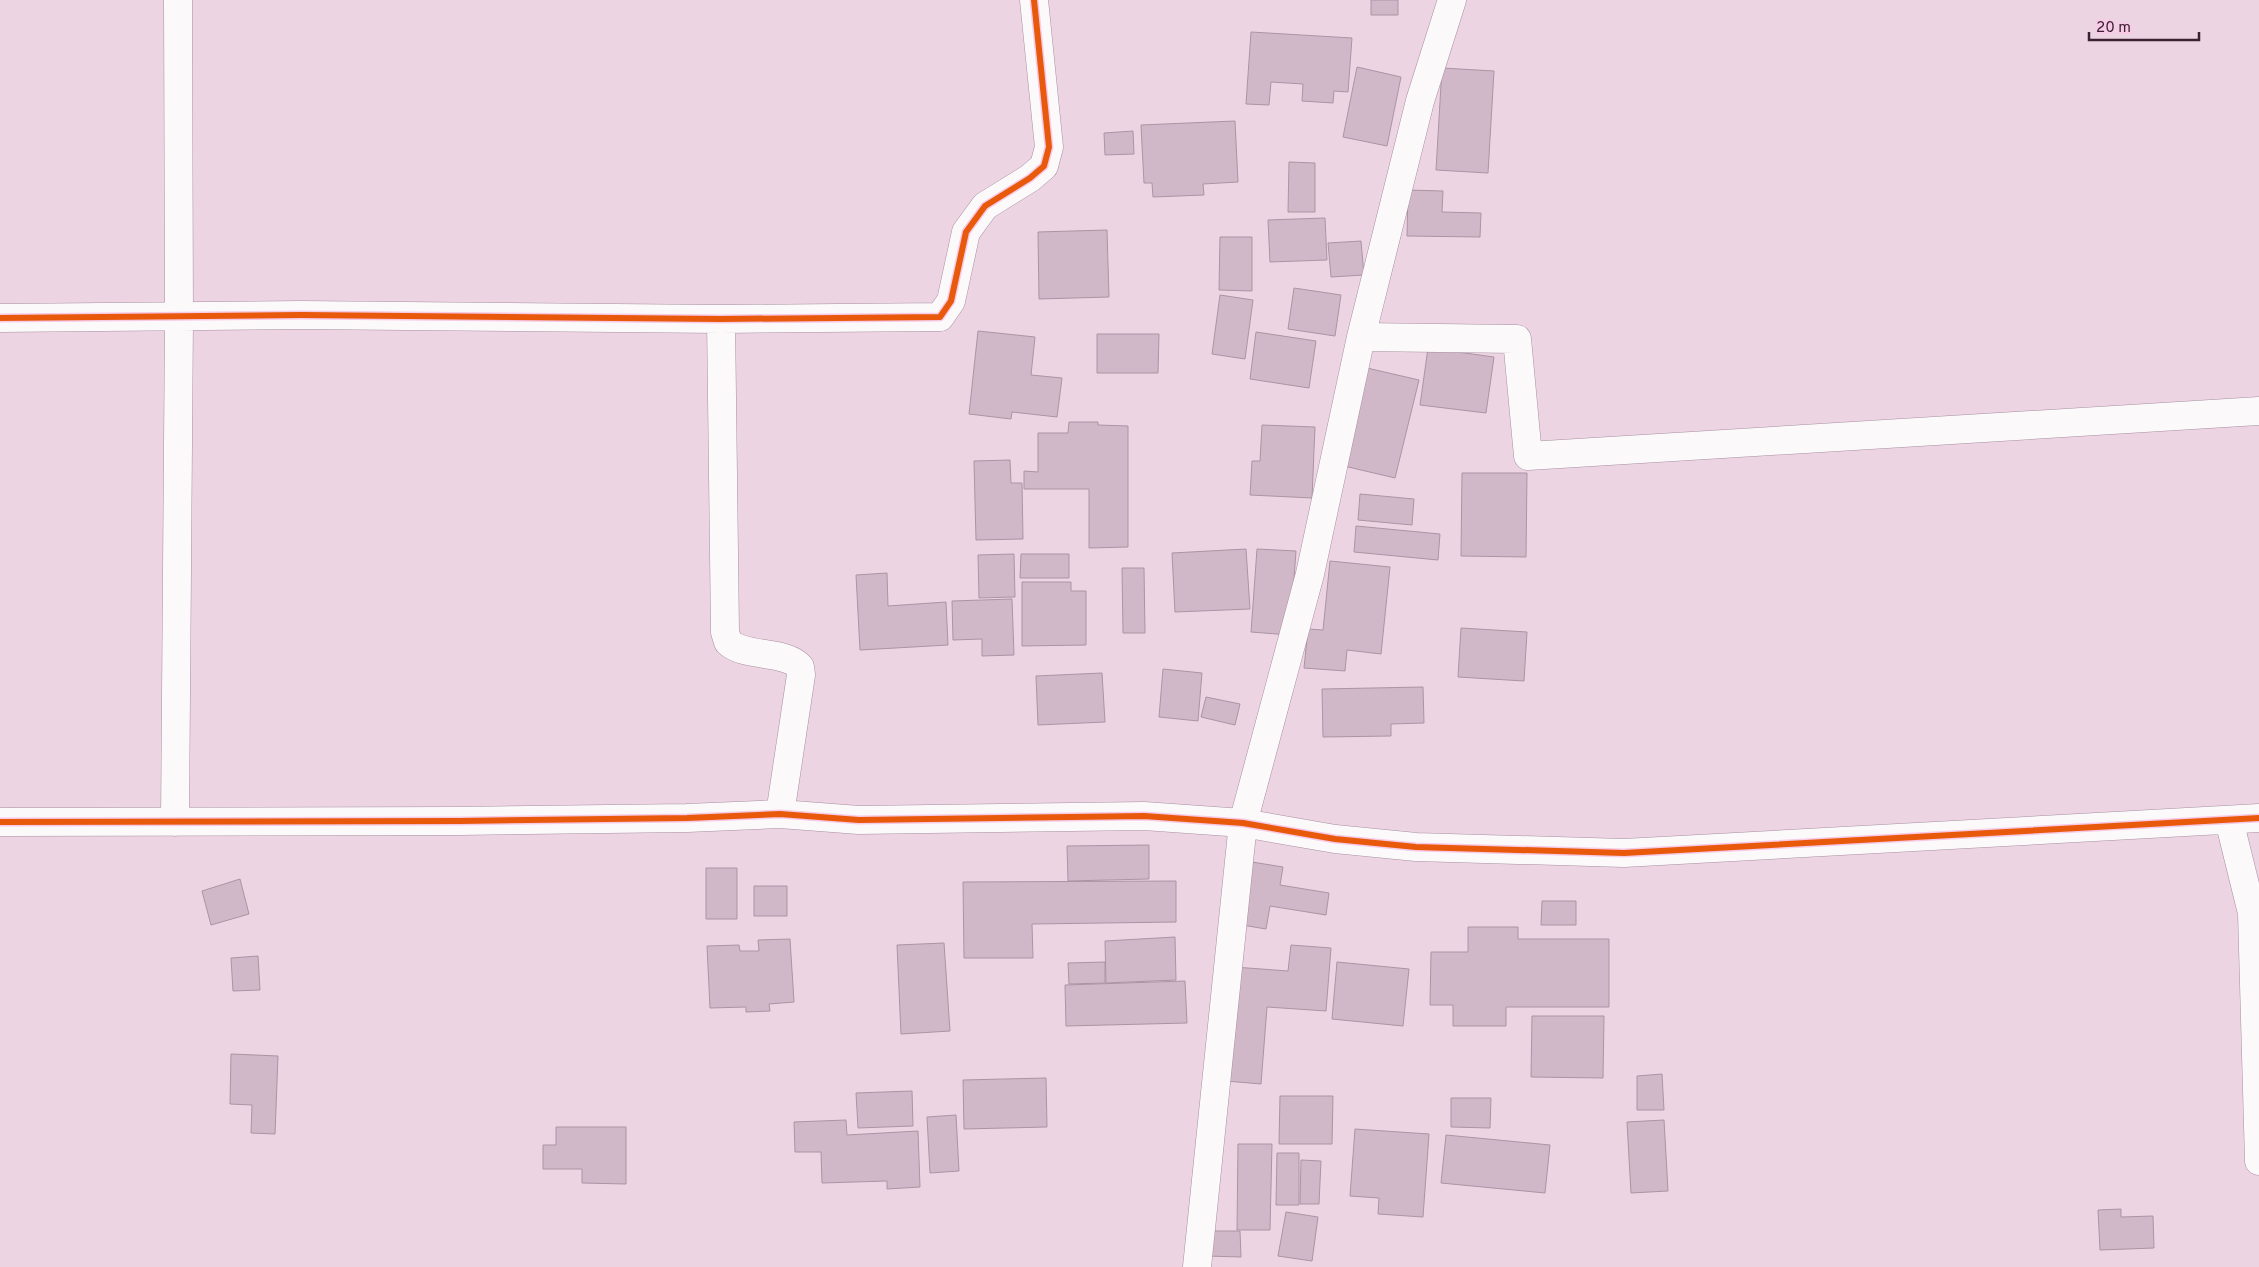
<svg xmlns="http://www.w3.org/2000/svg" width="2259" height="1267" viewBox="0 0 2259 1267" font-family="Overpass,sans-serif">
<rect width="100%" height="100%" fill="#ecd4e3"/>
<path fill="#d1b8c9" stroke="#ab94a3" d="M1371 0H1398V15H1371Z
M1251 32 1352 38 1348 92 1334 91 1333 103 1302 101 1303 84 1271 82 1269 105 1246 104Z
M1357 67 1401 77 1387 146 1343 137Z
M1442 68 1494 71 1488 173 1436 170Z
M1235 121 1238 182 1203 184 1204 195 1153 197 1152 183H1144L1141 125Z
M1133 131 1134 154 1105 155 1104 133Z
M1289 162 1315 163V212H1288Z
M1408 190 1443 191 1442 212 1481 213 1480 237 1407 236Z
M1325 218 1327 260 1270 262 1268 220Z
M1107 230 1109 297 1039 299 1038 232Z
M1220 237H1252V291L1219 290Z
M1361 241 1364 275 1331 277 1328 243Z
M1294 288 1341 295 1335 336 1288 329Z
M1220 295 1253 300 1245 359 1212 354Z
M978 331 1035 337 1031 375 1062 378 1057 417 1012 412 1011 419 969 414Z
M1256 332 1316 341 1309 388 1250 379Z
M1097 334H1159L1158 373H1097Z
M1428 348 1494 357 1486 413 1420 405Z
M1367 368 1419 380 1395 478 1344 466Z
M1069 422H1098V425L1128 426V547L1089 548V489H1024V471L1038 472V433H1068Z
M1262 425 1315 427 1312 498 1250 495 1252 461H1260Z
M1010 460 1011 483H1022L1023 539 976 540 974 461Z
M1462 473H1527L1526 557 1461 556Z
M1360 494 1414 499 1412 525 1358 520Z
M1356 526 1440 534 1438 560 1354 552Z
M1246 549 1250 609 1175 612 1172 553Z
M1257 549 1296 551 1290 635 1251 632Z
M1014 554 1015 597 979 598 978 555Z
M1021 554H1069V578H1020Z
M1330 561 1390 567 1381 654 1347 650 1345 671 1304 668 1308 629 1323 630Z
M1122 568H1144L1145 633H1123Z
M887 573 888 606 946 602 948 645 860 650 856 575Z
M1022 582H1071V591H1086V645L1022 646Z
M1012 599 1014 655 982 656V639L953 640 952 601Z
M1461 628 1527 632 1524 681 1458 677Z
M1163 669 1202 673 1198 721 1159 717Z
M1102 673 1105 722 1038 725 1036 676Z
M1423 687 1424 723 1391 724V736L1323 737 1322 689Z
M1206 697 1240 704 1235 725 1201 717Z
M1149 845V879L1068 881 1067 846Z
M1252 862 1283 867 1280 885 1329 893 1326 915 1270 906 1266 929 1242 925Z
M706 868H737V919H706Z
M240 879 249 914 211 925 202 891Z
M1176 881V922L1032 924 1033 958H964L963 882Z
M754 886H787V916H754Z
M1542 901H1576V925H1541Z
M1468 927H1518V939H1609V1007H1506V1026H1453V1005H1430L1431 952H1468Z
M1175 937 1176 980 1106 983 1105 941Z
M790 939 794 1002 769 1004 770 1011 746 1012V1007L710 1008 707 946 739 945 740 951H759L758 940Z
M944 943 950 1031 901 1034 897 945Z
M1291 945 1331 948 1326 1011 1267 1007 1261 1084 1226 1081 1234 967 1288 971Z
M258 956 260 990 233 991 231 958Z
M1105 962V983L1069 984 1068 963Z
M1337 962 1409 969 1403 1026 1332 1019Z
M1185 981 1187 1023 1066 1026 1065 985Z
M1532 1016H1604L1603 1078 1531 1077Z
M231 1054 278 1056 275 1134 251 1133 252 1105 230 1104Z
M1662 1074 1664 1110H1637V1076Z
M1046 1078 1047 1127 964 1129 963 1080Z
M912 1091 913 1126 858 1128 856 1093Z
M1280 1096H1333L1332 1144H1279Z
M1451 1098H1491L1490 1128 1451 1127Z
M956 1115 959 1171 930 1173 927 1117Z
M846 1120 847 1135 918 1131 920 1187 887 1189V1181L822 1183 821 1152H795L794 1122Z
M1664 1120 1668 1191 1631 1193 1627 1122Z
M556 1127H626V1184L582 1183V1169H543V1145H556Z
M1355 1129 1429 1134 1423 1217 1378 1214 1379 1198 1350 1196Z
M1446 1135 1550 1145 1545 1193 1441 1183Z
M1238 1144H1272L1270 1230H1237Z
M1277 1153H1299V1205H1276Z
M1301 1160 1321 1161 1319 1204H1300Z
M2121 1209V1217L2153 1216 2154 1248 2100 1250 2098 1210Z
M1286 1212 1318 1217 1312 1261 1278 1256Z
M1206 1231H1240L1241 1257 1206 1256Z"/>
<g fill="none" stroke-linecap="round" stroke-linejoin="round">
<defs>
<path id="minor" d="M0 318 301 315 721 319 940 317 951 301 966 232 985 206 1030 178 1044 166 1049 147 1034 0
M721 319 725 632 728 642C745 658 786 650 800 667L801 675 780 814
M1361 337 1517 339 1528 456 2259 411
M2229 820 2252 913 2259 1161
M0 822 460 821 687 818 780 814 859 820 1144 816 1243 823 1335 839 1416 847 1624 853 2259 818
M175 822 179 318 178 0
M1197 1267 1243 823 1310 574 1361 337 1420 101 1452 0"/>
</defs>
<use href="#minor" stroke="#a78f9f" stroke-width="29"/>
<use href="#minor" stroke="#fcf9fb" stroke-width="28"/>
<defs>
<path id="cycleway" d="M0 318 301 315 721 319 940 317 951 301 966 232 985 206 1030 178 1044 166 1049 147 1034 0
M0 822 460 821 687 818 780 814 859 820 1144 816 1243 823 1335 839 1416 847 1624 853 2259 818"/>
</defs>
<use href="#cycleway" stroke="#f7cae6" stroke-width="9"/>
<use href="#cycleway" stroke="#e8590c" stroke-width="6"/>
</g>
<path d="M2089 32v8h110v-8" fill="none" stroke="#3c2033" stroke-width="2.5"/>
<text x="2096" y="32" font-size="15" fill="#3c2033" stroke="#f7cae6" stroke-width="4" paint-order="stroke">20 m</text>
</svg>
